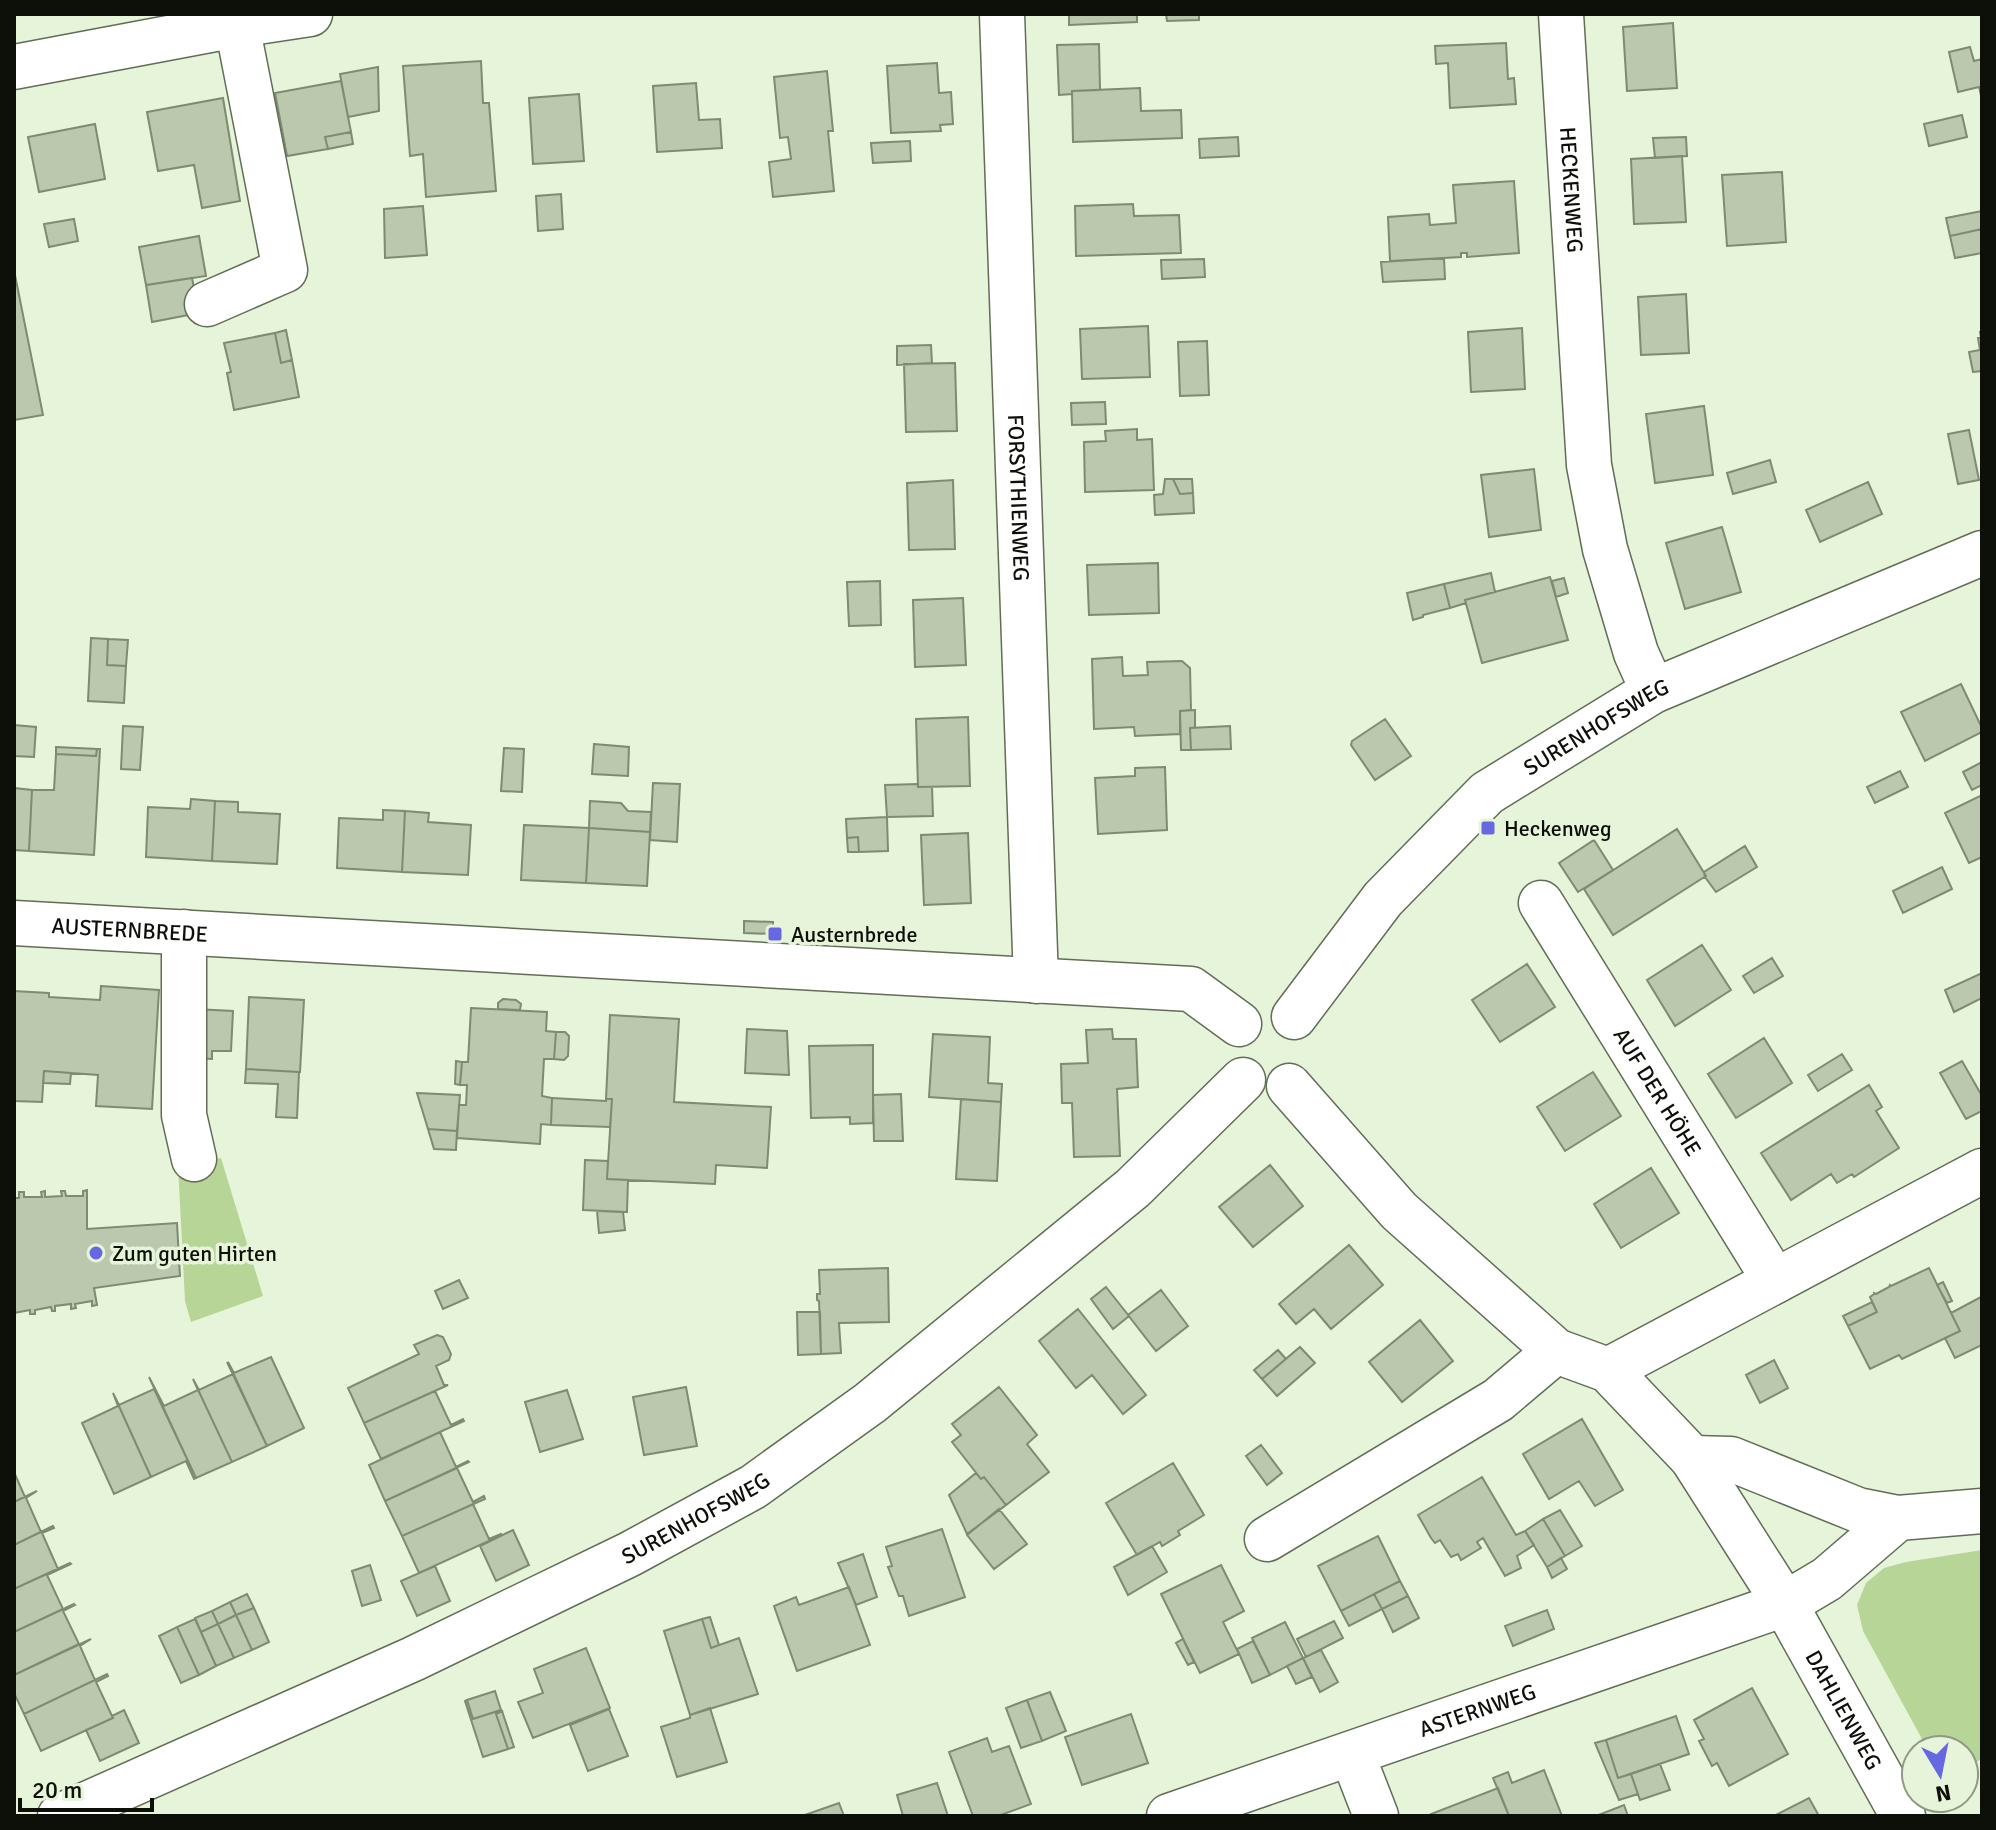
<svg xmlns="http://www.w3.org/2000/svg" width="1996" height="1830" viewBox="0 0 1996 1830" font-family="Signika,sans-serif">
<rect width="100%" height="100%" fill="#e6f4d9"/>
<path fill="#b8d598" d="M221 1158 263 1296 191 1322 185 1301 178 1165Z
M1982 1550V1759L1964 1768V1750H1928L1863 1631 1857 1605 1866 1583 1884 1568 1906 1562Z"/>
<path fill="#bbc8ae" stroke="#7e8a71" stroke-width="2" d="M1069 14H1137V22L1069 25Z
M1166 14H1199V20L1167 21Z
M1673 23 1677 88 1627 91 1623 27Z
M1506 43 1508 79 1514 78 1516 104 1450 108 1448 63 1436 64 1435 46Z
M1099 44 1100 90 1072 91V94L1059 95 1057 45Z
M1970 47 1974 61 1982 59V100L1979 87 1958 92 1949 52Z
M481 61 483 103H489L496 191 426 197 423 154 410 156 403 66Z
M937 63 939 93 951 92 953 124 940 125 941 131 891 133 887 66Z
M378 67 379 111 348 117 340 74Z
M827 71 833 131H828L834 191 773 197 769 162 791 159 788 137 780 138 774 77Z
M341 81 351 132 325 137 328 149 287 156 275 93Z
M696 83 699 120 720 119 722 148 657 152 653 86Z
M1140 88 1141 111 1181 110 1182 138 1073 142 1072 91Z
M579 94 584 161 533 164 529 98Z
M223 98 240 201 202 208 194 165 158 171 147 112Z
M1962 115 1967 137 1929 146 1924 124Z
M95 124 105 179 39 192 28 137Z
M351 132 353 144 328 149 325 137Z
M1238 137 1239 156 1200 158 1199 139Z
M1686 137 1687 156 1655 158 1653 138Z
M910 141 911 161 873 163 871 143Z
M1682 156 1686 222 1634 224 1631 159Z
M1782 172 1786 242 1727 246 1722 175Z
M1514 181 1519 253 1467 257V253H1461V257L1390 261 1388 217 1429 214 1430 225 1456 223 1453 185Z
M561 194 563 229 538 231 536 196Z
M1133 204 1134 216 1179 215 1181 253 1076 256 1075 206Z
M423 206 427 255 385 258 384 209Z
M1982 211V229L1950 236 1946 218Z
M74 219 78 241 49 247 44 224Z
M1982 229V253L1955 258 1950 236Z
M199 236 206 276 146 285 139 247Z
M1444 258 1445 279 1383 282 1381 262Z
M1204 259 1205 277 1162 279 1161 260Z
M14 270 43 415 14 420Z
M192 278 199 313 152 322 146 285Z
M1686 294 1689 353 1641 355 1638 297Z
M1148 326 1150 377 1082 379 1080 329Z
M1522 328 1525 389 1471 392 1468 332Z
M286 330 292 360 281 363 275 333Z
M1980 332H1982V371L1973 372 1969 352 1980 350 1978 338H1981Z
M275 333 281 363 292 360 299 397 234 410 227 373 231 372 224 343Z
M1207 341 1209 395 1180 396 1178 342Z
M931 345 932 363 897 365V346Z
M955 363 957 431 906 432 904 364Z
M1105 402 1106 424 1072 425 1071 403Z
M1704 406 1713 475 1655 483 1646 414Z
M1137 429V440L1152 439 1154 490 1085 492 1084 442 1106 441 1105 431Z
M1969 430 1979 480 1958 484 1948 434Z
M1770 460 1776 482 1733 494 1727 473Z
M1534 469 1541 530 1489 537 1481 475Z
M1165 479H1173L1180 494 1193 493 1194 513 1155 515 1154 495 1163 494Z
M1173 479H1192L1193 493 1180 494Z
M953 480 955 549 909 550 907 483Z
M1868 482 1882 514 1820 542 1806 510Z
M1722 527 1741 592 1685 609 1666 543Z
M1158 563 1159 613 1089 615 1087 565Z
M1491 573 1495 592 1465 600 1466 603 1450 608 1444 584Z
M1550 577 1568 640 1482 663 1465 600Z
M1564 578 1568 593 1556 597 1552 581Z
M880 581 881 625 849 626 847 582Z
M1444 584 1450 608 1423 615V617L1413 620 1407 593Z
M963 598 966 665 915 667 913 600Z
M91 638 108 639 107 665 126 666 124 703 88 701Z
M108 639 128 640 126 666 107 665Z
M1122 657 1123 676 1148 675 1147 662 1182 661 1190 668 1191 710 1180 711V734L1135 736 1134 727 1094 729 1092 659Z
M1961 684 1982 728V732L1925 761 1901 712Z
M1195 710V728H1190L1191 750H1181L1180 711Z
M968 717 970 786 918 787 916 719Z
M1385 719 1411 756 1375 780 1351 745 1352 741Z
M14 725 36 727 34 757 14 756Z
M123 726 143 727 140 770 121 769Z
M1230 726 1231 749 1191 750 1190 728Z
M594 744 629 747 628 776 592 774Z
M56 747 97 749 96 756 56 754Z
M504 748 524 749 522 792 501 791Z
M97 749H100L94 855 29 851 32 790H54L56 754 96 756Z
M1982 762V785L1972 790 1963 772Z
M1165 767 1167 830 1098 834 1095 778 1135 776V768Z
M1900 771 1908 787 1875 803 1867 787Z
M653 783 680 784 677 842 650 840Z
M918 784V787H932L933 816 887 817 885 785Z
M14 788 32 790 29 851 14 850Z
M1982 795V857L1969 863 1945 813Z
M191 799 215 801 212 861 146 857 148 807 190 809Z
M215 801 238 802V812L280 814 277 864 212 861Z
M590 801 621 803 628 811 651 812 650 832 589 828Z
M383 810 405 811 402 872 337 868 339 818 383 820Z
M405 811 429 813 428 822 471 825 468 875 402 872Z
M887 817 888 851 859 852 858 837 847 838 846 819Z
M524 825 589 828 586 883 521 880Z
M589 828 650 832 647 886 586 883Z
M1677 829 1706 876 1613 935 1584 889Z
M968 833 971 903 924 905 921 835Z
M858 837 859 852H848L847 838Z
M1594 840 1613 870 1578 892 1559 863Z
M1745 846 1757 867 1716 892 1705 877 1704 872Z
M1942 867 1952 889 1903 913 1893 891Z
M744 921 773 922V934L744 933Z
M1702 945 1731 990 1675 1026 1647 980Z
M1772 958 1783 976 1754 993 1743 976Z
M1527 964 1555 1007 1500 1042 1472 1000Z
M1982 973V998L1954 1012 1945 990Z
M101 986 159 990 152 1109 96 1106 98 1075 44 1071 42 1102 14 1101V991L49 993V997L100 1000Z
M249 997 304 1000 300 1072 246 1069Z
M503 999 516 1000 521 1004 520 1010 498 1009V1003Z
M471 1008 547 1012 546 1031 556 1032 554 1059H544L542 1096 552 1098 551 1125 541 1124 540 1144 457 1138 459 1105H466L467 1085H460L462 1062H468Z
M194 1009 233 1011 231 1051H212V1059L192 1058Z
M610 1015 679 1019 674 1102 771 1107 767 1168 716 1165 715 1184 607 1179 612 1099H606Z
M747 1029 787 1031 789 1075 745 1073Z
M1112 1029 1113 1039H1136L1138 1087 1117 1089 1120 1156 1074 1157 1072 1103H1062L1061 1064 1088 1063 1086 1030Z
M556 1032H565L569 1036 568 1056 564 1060 554 1059Z
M933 1034 990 1037 988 1083 1002 1084 1001 1102 929 1097Z
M1764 1038 1792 1083 1736 1118 1708 1074Z
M873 1045V1123L850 1124V1117L811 1118 809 1046Z
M1842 1054 1852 1070 1818 1091 1808 1075Z
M456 1061 462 1062 460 1085 455 1084Z
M1962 1061 1982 1096V1111L1966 1119 1940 1073Z
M246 1069 299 1072 297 1118 276 1117 278 1084 245 1083Z
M44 1071 71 1073 70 1084 43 1083Z
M1593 1072 1621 1116 1565 1151 1537 1107Z
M1869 1085 1882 1107 1876 1111 1899 1148 1854 1177 1852 1174 1837 1183 1831 1174 1791 1200 1761 1153Z
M417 1093 460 1095 457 1131 428 1129Z
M901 1094 903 1141H874L873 1095Z
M552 1098 606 1101V1099H612L610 1127 551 1125Z
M961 1099 1001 1102 997 1181 956 1179Z
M428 1129 457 1131 456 1150 434 1149Z
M585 1160 608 1161 607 1179 628 1180 627 1212 583 1210Z
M1270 1165 1303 1206 1253 1247 1219 1207Z
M1651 1168 1679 1213 1621 1248 1594 1204Z
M87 1190V1229L177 1223 180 1276 94 1288 97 1305 92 1306V1301L75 1304 76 1308 71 1309V1304L55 1306V1311H52L51 1307 35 1310V1314H30V1310L14 1313V1198H19V1192H24V1197H42L41 1192 45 1191V1197L62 1196 61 1191H65L66 1196H83V1191Z
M597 1211 623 1212 625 1230 599 1233Z
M1349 1245 1383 1285 1331 1329 1314 1309 1296 1324 1279 1304Z
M888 1268 889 1322 839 1323 841 1353 821 1354 819 1301 817 1300V1294H820L819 1270Z
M1929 1268 1960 1331 1902 1359 1899 1355 1870 1369 1848 1326 1877 1312 1870 1297 1874 1294V1293L1876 1294 1889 1287 1890 1285 1891 1286Z
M459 1280 468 1298 443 1309 435 1291Z
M1943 1282 1952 1301 1947 1303 1937 1285Z
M1106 1287 1129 1316 1113 1329 1091 1299Z
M1161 1290 1188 1326 1156 1351 1128 1315Z
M1981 1297 1982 1345 1955 1358 1945 1338 1960 1331 1951 1313Z
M1872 1302 1877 1312 1848 1326 1843 1316Z
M1078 1309 1146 1395 1123 1414 1092 1375 1076 1388 1039 1341Z
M797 1312H820L821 1354 798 1355Z
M1420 1320 1453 1361 1402 1402 1369 1362Z
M437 1335 443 1337 451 1354 449 1360 436 1366 444 1385H448L364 1423 348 1388 419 1354 414 1345Z
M1300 1347 1315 1363 1277 1396 1262 1379Z
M1278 1350 1286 1359 1262 1379 1254 1370Z
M271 1357 304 1428 267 1446 228 1362 234 1373Z
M1774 1360 1788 1388 1760 1403 1746 1375Z
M227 1362 267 1446 232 1462 193 1379 199 1390 233 1374Z
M149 1377 164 1406 198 1390 193 1379 232 1462 196 1478Z
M686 1387 697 1446 644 1455 633 1397Z
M999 1387 1037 1435 1027 1444 1049 1472 1006 1505 984 1477 981 1479 952 1442 961 1435 952 1424Z
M154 1389 196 1478 194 1479 186 1461 151 1477 113 1393 119 1405Z
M567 1390 583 1439 540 1452 525 1402Z
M435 1391 451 1425 463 1419 464 1421 381 1459 364 1423Z
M113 1393 151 1477 114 1494 82 1423 118 1406Z
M1582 1419 1623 1490 1595 1506 1579 1481 1549 1499 1523 1454Z
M440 1432 456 1467 468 1461 469 1462 385 1501 369 1465Z
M1261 1445 1282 1473 1267 1485 1246 1456Z
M1173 1463 1204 1515 1178 1531 1180 1535 1162 1546 1160 1542 1137 1555 1106 1503Z
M457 1468 473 1502 484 1496 485 1499 402 1536 385 1501Z
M14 1472 25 1497 14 1502Z
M976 1473 981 1479 984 1477 1006 1505 967 1534 949 1495Z
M1482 1477 1516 1535 1525 1531 1534 1545 1517 1556 1521 1568 1505 1576 1483 1538 1477 1542 1481 1548 1461 1560 1458 1554 1451 1557 1440 1540 1435 1543 1431 1538 1418 1515Z
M37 1491 26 1498 41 1532 53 1526 14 1545V1502Z
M473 1504 489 1539 501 1534 502 1535 419 1573 402 1536Z
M999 1509 1027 1544 994 1569 967 1535Z
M1560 1510 1582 1546 1565 1556 1543 1519Z
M1543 1519 1565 1556 1547 1567 1525 1531Z
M53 1526 54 1528 42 1533 58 1569 14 1589V1545Z
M942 1529 965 1597 909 1616 903 1596H899L888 1567 892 1566 886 1547Z
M513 1530 529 1565 496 1581 480 1546Z
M1378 1536 1400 1581 1341 1611 1318 1566Z
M1152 1546 1167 1572 1128 1595 1114 1567Z
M863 1554 877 1597 856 1605 838 1563Z
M1561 1558 1567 1569 1552 1578 1547 1567Z
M70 1563 71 1564 47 1575 63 1609 14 1632V1589Z
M370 1565 381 1600 362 1606 352 1571Z
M1221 1565 1244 1611 1223 1622 1239 1654 1200 1673 1161 1594Z
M435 1566 450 1601 417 1616 401 1581Z
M1400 1581 1408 1596 1382 1609 1374 1594Z
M849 1587 870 1645 797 1671 774 1606 796 1597 799 1605Z
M247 1594 254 1608 236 1615 230 1602Z
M1374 1594 1382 1609 1349 1626 1341 1611Z
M1408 1596 1419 1618 1393 1632 1382 1609Z
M230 1602 236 1615 218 1624 212 1611Z
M74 1604 75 1605 63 1611 79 1644 14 1675V1632Z
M254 1608 269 1642 252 1650 236 1615Z
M1547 1610 1554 1629 1513 1646 1505 1626Z
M212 1611 218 1624 201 1632 195 1618Z
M236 1615 252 1650 234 1658 218 1624Z
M710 1617 719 1645 711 1648 702 1619Z
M195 1619 216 1666 199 1675 177 1627Z
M702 1619 711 1648 739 1638 758 1694 690 1715 664 1631Z
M1334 1621 1343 1638 1306 1657 1297 1639Z
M1285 1622 1303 1658 1270 1675 1252 1638Z
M218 1624 234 1658 216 1666 201 1632Z
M177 1627 199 1675 181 1683 159 1636Z
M91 1639 80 1646 95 1680 24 1714 14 1693V1675Z
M1183 1639 1194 1662 1188 1665 1176 1643Z
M1253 1641 1270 1675 1252 1683 1237 1649Z
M586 1648 610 1708 533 1738 518 1702 543 1693 534 1669Z
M1321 1650 1338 1682 1320 1692 1303 1658Z
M1303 1658 1312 1677 1296 1684 1287 1666Z
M107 1674 108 1676 96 1682 113 1718 41 1751 24 1714Z
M1752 1688 1788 1754 1729 1786 1717 1763 1712 1766 1699 1741 1704 1739 1694 1720Z
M495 1691 501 1710 473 1719 467 1700Z
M1050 1692 1066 1731 1042 1741 1027 1700Z
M467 1700 473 1719 501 1710 502 1711 496 1714 508 1749 483 1757 465 1701Z
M1027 1700 1042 1741 1021 1748 1006 1708Z
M710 1708 727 1762 677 1777 661 1727 690 1718V1715Z
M609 1709 628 1756 588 1771 570 1725Z
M124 1710 139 1743 100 1761 86 1730 113 1718 112 1716Z
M502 1711 514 1747 508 1749 496 1714Z
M1131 1714 1148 1763 1082 1785 1065 1737Z
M1676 1716 1689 1754 1618 1778 1606 1740Z
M987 1738 992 1752 1009 1746 1031 1804 998 1816H973L949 1752Z
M1606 1740 1618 1778 1631 1774 1638 1794 1619 1800 1595 1743Z
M1660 1764 1670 1790 1640 1800 1631 1774Z
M1544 1770 1562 1816H1509L1493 1778 1508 1772 1512 1783Z
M937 1783 948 1816H903L897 1795Z
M1498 1788 1509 1816H1432L1431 1814Z
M1809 1798 1819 1816H1774Z
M839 1803 844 1816H802Z
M1624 1805 1628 1816H1596Z"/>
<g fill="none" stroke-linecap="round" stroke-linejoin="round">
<defs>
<g id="minor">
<path id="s1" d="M1002 14 1036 981"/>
<path id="s2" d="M1561 14 1589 465 1605 549 1636 653 1653 691"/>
<path d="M14 67 237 25 310 14"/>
<path d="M207 304 285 270 237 25"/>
<path id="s3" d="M1541 903 1775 1281"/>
<path id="s4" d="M14 923 1191 989 1239 1024"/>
<path d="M184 932V1115L194 1159"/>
<path id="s5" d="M1294 1017 1383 899 1487 793 1653 691 1982 553"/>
<path id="s6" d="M1289 1086 1399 1211 1556 1351 1608 1370 1692 1458 1785 1604 1903 1816"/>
<path d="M1608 1370 1982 1171"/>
<path d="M1692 1458 1731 1459 1858 1510 1898 1518"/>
<path d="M1267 1539 1498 1400 1556 1351"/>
<path d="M1352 1754 1376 1816"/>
<path id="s7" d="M60 1816 413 1659 630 1554 753 1487 870 1403 1133 1188 1243 1080"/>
<path id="s8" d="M1169 1816 1785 1604 1827 1579 1898 1518 1982 1511"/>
</g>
</defs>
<use href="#minor" stroke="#626d56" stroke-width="47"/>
<use href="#minor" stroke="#fff" stroke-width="44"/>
</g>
<g fill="#6768e1" stroke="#e6f4d9" stroke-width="3">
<rect x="1480" y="820" width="16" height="16" rx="4"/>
<rect x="767" y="926" width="16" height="16" rx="4"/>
<circle cx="96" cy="1253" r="8"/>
</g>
<g text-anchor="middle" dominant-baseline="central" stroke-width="7" stroke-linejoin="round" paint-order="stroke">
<g font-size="22" fill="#0c1008" stroke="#e6f4d9">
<text stroke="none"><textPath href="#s2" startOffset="176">HECKENWEG</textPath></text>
<text stroke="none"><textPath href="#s1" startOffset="484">FORSYTHIENWEG</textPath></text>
<text stroke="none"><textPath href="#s5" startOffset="424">SURENHOFSWEG</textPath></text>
<text stroke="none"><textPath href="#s4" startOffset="116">AUSTERNBREDE</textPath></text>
<text stroke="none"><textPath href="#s3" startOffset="222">AUF DER HÖHE</textPath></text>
<text stroke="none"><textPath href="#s7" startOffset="702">SURENHOFSWEG</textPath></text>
<text stroke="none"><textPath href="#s6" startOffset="848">DAHLIENWEG</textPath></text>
<text stroke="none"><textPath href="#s8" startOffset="326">ASTERNWEG</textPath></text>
</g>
<g font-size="22" fill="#0c1008" stroke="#e6f4d9" text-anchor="start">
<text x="1504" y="828">Heckenweg</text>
<text x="791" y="934">Austernbrede</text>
<text x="112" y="1253">Zum guten Hirten</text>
</g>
</g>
<rect width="1996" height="1830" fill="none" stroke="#0c1008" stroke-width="32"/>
<g transform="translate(1940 1774) rotate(170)"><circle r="38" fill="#e6f4d9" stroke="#8f9985" stroke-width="2"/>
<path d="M0-6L14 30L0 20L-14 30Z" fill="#6768e1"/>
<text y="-12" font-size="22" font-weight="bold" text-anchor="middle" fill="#0c1008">N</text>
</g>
<path d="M20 1798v12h132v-12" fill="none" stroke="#0c1008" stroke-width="4"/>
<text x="32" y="1798" font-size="24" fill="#0c1008" stroke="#e6f4d9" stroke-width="6" paint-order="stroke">20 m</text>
</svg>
